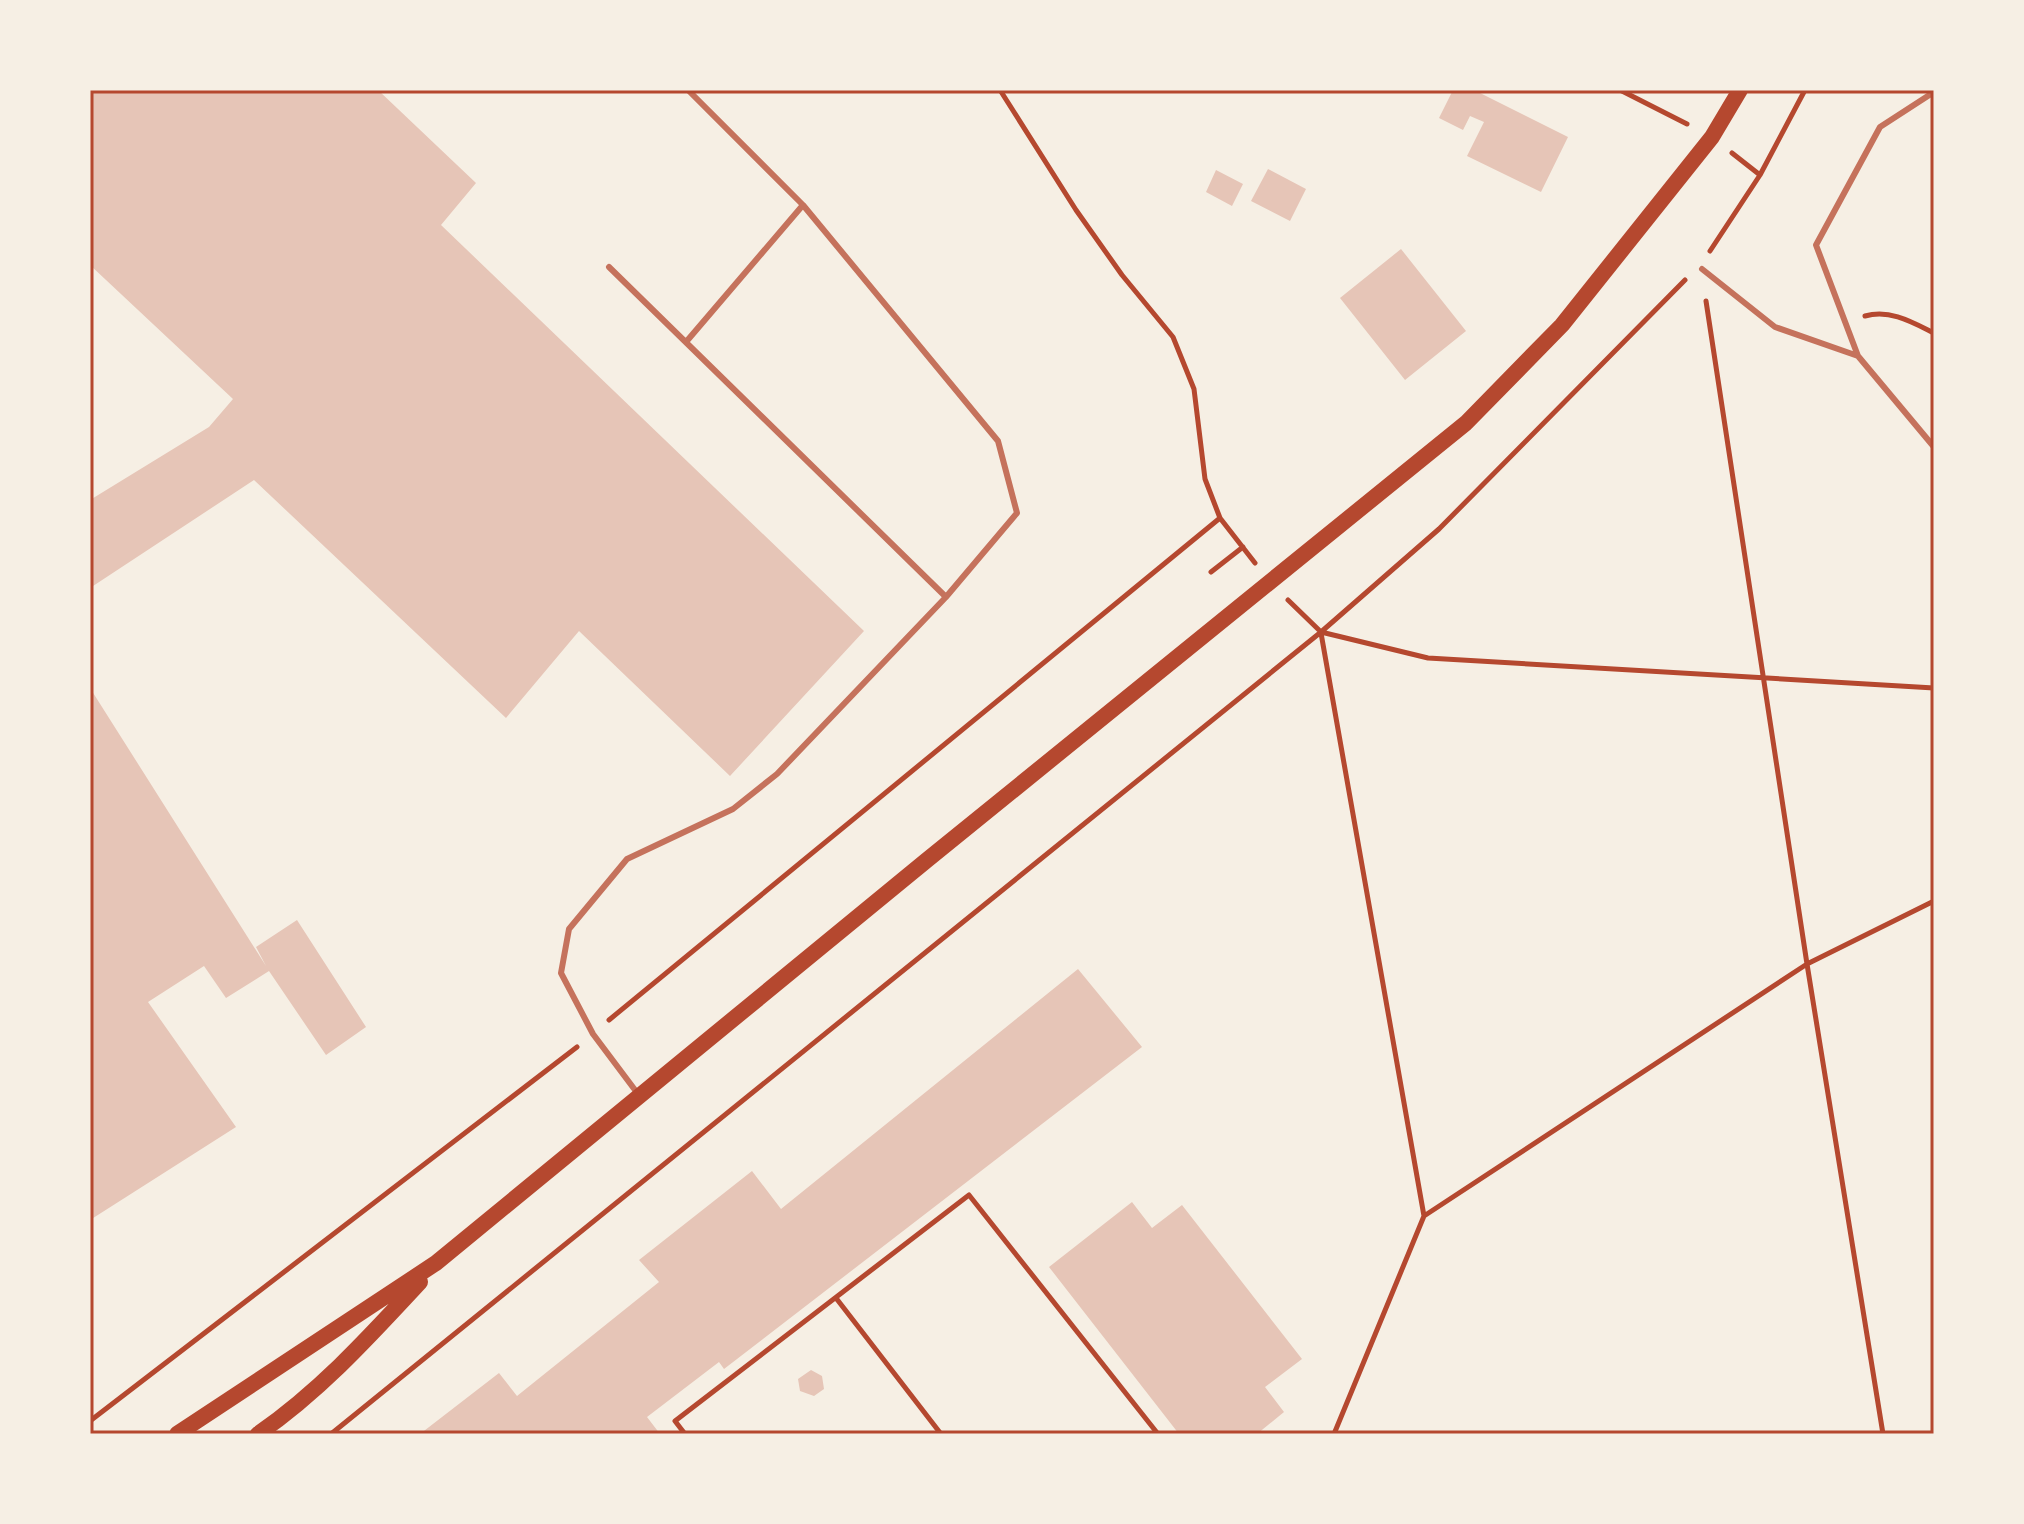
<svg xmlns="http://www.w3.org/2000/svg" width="2024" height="1524" viewBox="0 0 2024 1524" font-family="Commissioner,sans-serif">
<rect width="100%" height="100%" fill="#f6efe4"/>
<path fill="#e6c5b7" d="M90 90H378L476 183 441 225 864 631 730 776 579 631 506 718 254 480 90 588V500L209 427 233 399 90 265Z
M1453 90H1474L1568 137 1541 192 1467 156 1484 122 1470 116 1463 130 1439 118Z
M1268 169 1306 189 1290 221 1251 201Z
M1216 170 1243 184 1232 206 1206 192Z
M1401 249 1466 331 1405 380 1340 298Z
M90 688 266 966 256 947 297 920 366 1027 326 1055 269 971 226 998 204 966 148 1002 236 1127 90 1220Z
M1078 969 1142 1047 724 1369 719 1362 647 1417 660 1434H420L499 1373 517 1396 659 1282 639 1260 752 1171 781 1209Z
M1132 1202 1152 1228 1182 1205 1302 1359 1265 1387 1284 1412 1257 1434H1179L1049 1267Z
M811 1370 822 1376 824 1389 814 1396 800 1391 798 1379Z"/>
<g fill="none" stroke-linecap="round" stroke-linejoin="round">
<path stroke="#b5482f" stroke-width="5" d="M1000 90 1076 210 1122 275 1173 337 1194 389 1205 479 1220 518 1255 563
M1620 90 1687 124
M1732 153 1760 175
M1710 251 1760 175 1805 90
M1706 301 1807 964 1883 1434
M1865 316C1890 309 1912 322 1934 333
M1211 572 1243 547
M1288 600 1321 632 1428 658 1934 688
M1321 633 1424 1216 1334 1434
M609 1020 1220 518
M1424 1216 1807 964 1934 901
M836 1298 941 1434
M90 1421 577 1047
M331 1434 1321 632 1439 529 1685 280
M685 1434 675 1421 969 1195 1158 1434"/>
<path stroke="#c5725c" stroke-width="6" d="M688 90 803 205 998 441 1017 513 946 597
M1934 92 1880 127 1816 245 1858 356 1934 447
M609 267 946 597 777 774 733 809 627 859 569 929 561 973 593 1034 638 1094
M1702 269 1775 327 1858 356
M686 342 803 205"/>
<path stroke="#b5482f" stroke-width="16" d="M177 1434 436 1263 927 860 1466 423 1562 325 1712 137 1740 90
M258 1434C320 1391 369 1337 420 1282"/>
</g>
<rect width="2024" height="1524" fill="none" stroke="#f6efe4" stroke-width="184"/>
<rect x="92" y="92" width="1840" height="1340" fill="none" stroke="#b5482f" stroke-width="3"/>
</svg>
